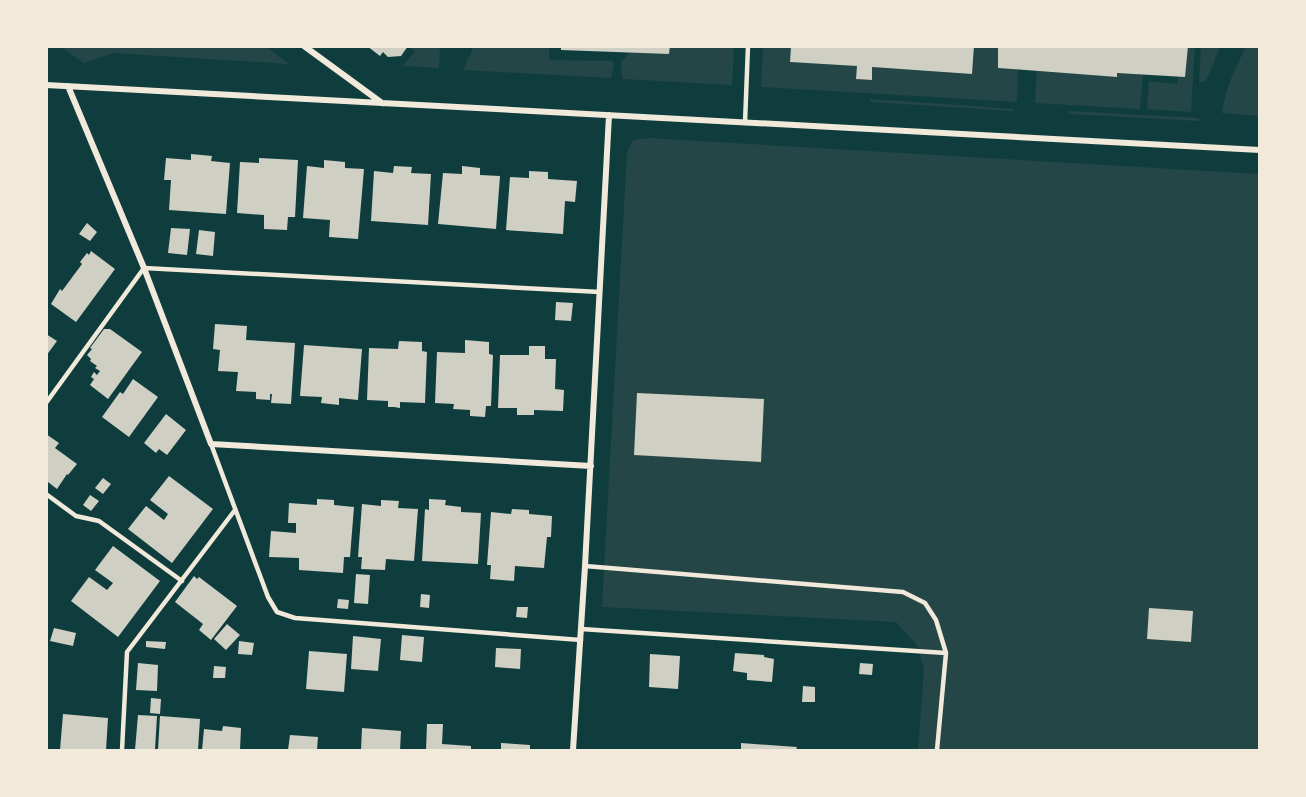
<svg xmlns="http://www.w3.org/2000/svg" width="1306" height="797" viewBox="0 0 1306 797" font-family="'Crimson Pro',serif">
<rect width="100%" height="100%" fill="#0f3d3e"/>
<path fill="#244646" d="M474 46 549 47V60L611 61 614 63 611 78 463 70Z
M61 47H267L289 64 113 53 84 63Z
M409 47H439L440 51 439 68 403 66 415 51Z
M670 47H734L732 85 622 79 621 62 630 52 669 54Z
M763 47H791L790 62 857 66V79L871 80 872 67 972 74 974 47H998V68L1018 70 1017 102 761 87Z
M1188 47H1195L1191 112 1147 109 1149 81 1177 84 1178 76Z
M1201 47H1220L1206 81 1199 82Z
M1246 47H1259V116L1222 113C1225 89 1235 68 1246 47Z
M1037 71 1117 77V73L1143 74 1140 109 1035 103Z
M871 99 1014 109V111L870 102Z
M1069 111 1199 118V121L1069 114Z
M649 138 1259 174V750H918L924 669 917 645 896 622 602 607 627 152 633 140Z"/>
<path fill="#cfcfc3" d="M367 46H408L401 56 388 57 383 52 380 56Z
M561 46H670L669 54 561 50Z
M791 46H974L972 74 872 67V80L856 79 857 66 790 62Z
M998 46H1188L1185 77 1117 73V77L998 68Z
M191 154 212 156 211 161 230 163 226 214 169 210 171 180H164L166 158 191 160Z
M259 158 298 160 295 217H288L287 230 264 229V215L237 213 240 162 259 163Z
M324 160 345 162V168L364 169 358 239 329 237 330 220 303 218 307 166 324 168Z
M394 166 412 167 411 173 431 174 428 225 371 221 374 171 393 173Z
M462 166 480 168V175L500 176 496 229 438 224 443 173 462 174Z
M529 171 548 172V179L577 181 575 202 565 201 563 234 506 230 510 177 529 178Z
M87 223 97 232 90 241 79 234Z
M171 228 190 229 187 255 168 253Z
M199 230 215 232 213 256 196 254Z
M91 251 115 269 76 322 51 304 60 289 62 291 82 264 80 262 87 253 89 255Z
M556 302 573 303 571 321 555 320Z
M215 324 247 326 246 340 295 343 291 404 271 403 272 394H270V400L256 399V392L236 391 238 372 218 371 220 350 213 349Z
M104 329H110L142 352 108 399 90 385 94 379 91 377 94 372 97 375 100 371 95 368 97 366 90 361 91 359 87 355 92 349 90 348Z
M46 334 57 341 46 356Z
M465 340 489 342V354L493 355 491 406H486L485 417 470 416V410L453 409 454 404 435 403 437 352 465 353Z
M399 341 422 342V351L427 352 425 403 400 402V408L394 407H388V401L367 400 369 348 398 349Z
M304 345 362 349 358 400 339 398V405L321 403 322 397 300 396Z
M529 346H545V359H556L555 389 564 390 563 411 534 410V415H517V408H498L500 355H529Z
M133 379 158 397 129 437 102 417 120 392 123 394Z
M637 393 764 399 761 462 634 455Z
M166 414 186 430 167 455 159 449 156 453 144 443Z
M46 434 59 443 55 448 77 464 68 475 67 474 57 489 48 482 46 484Z
M169 476 213 509 172 563 128 529 146 506 164 520 168 514 150 500Z
M103 478 111 484 103 494 95 488Z
M90 495 99 501 91 511 83 505Z
M317 499 334 500V505L354 507 350 557H344L343 573 299 570V558L269 557 271 531 296 533V523H288L289 503 317 505Z
M429 499 446 500 445 505 461 507V512L481 513 478 564 422 561 425 509 429 510Z
M381 500 399 501 398 508 418 509 414 561 386 559 385 570 361 569 362 557H358L362 504 381 506Z
M512 509 529 510V514L552 516 551 537H547L544 568 515 566 514 581 490 579 491 565H487L491 512 511 514Z
M113 546 160 581 118 637 71 601 89 577 107 590 113 583 95 570Z
M356 574 370 575 368 604 354 603Z
M194 576 197 579 199 577 237 606 211 640 199 630 203 624 175 602Z
M421 594 430 595 429 608 420 607Z
M338 599 349 600 348 609 337 608Z
M517 607H528L527 618 516 617Z
M1149 608 1193 611 1191 642 1147 639Z
M227 624 240 635 226 650 214 639Z
M54 628 76 633 73 646 50 641Z
M402 635 424 637 422 662 400 660Z
M353 636 381 639 378 671 351 669Z
M146 641 166 642 165 649 146 647Z
M239 641 254 643 252 655 238 654Z
M496 648 521 649 520 669 495 667Z
M309 651 347 654 344 692 306 689Z
M735 653 764 655V657L774 659 772 682 747 680V673L733 671Z
M650 654 680 656 678 689 649 687Z
M138 663 158 665 157 691 136 690Z
M860 663 873 664 872 675 859 674Z
M214 666 226 667 225 678H213Z
M803 686 815 687V702H802Z
M151 698 161 699 160 714 150 713Z
M63 714 108 718 106 750H60Z
M138 715 157 716 155 750H135Z
M160 716 200 719 198 750H158Z
M427 724H443L442 744 471 746V750H426Z
M223 726 241 728 240 750H202L204 729 222 731Z
M362 728 401 731 400 750H361Z
M290 735 318 737 317 750H288Z
M501 743 530 745V750H501Z
M741 743 797 747 796 750H741Z"/>
<g fill="none" stroke-linecap="round" stroke-linejoin="round">
<path stroke="#f1e9da" stroke-width="4.5" d="M745 123 748 46
M46 403 144 268 600 292
M211 444 268 597 277 612 295 618 581 640
M46 494 76 516 99 521 182 581
M585 566 903 592 925 603 936 620 946 653 937 750
M581 629 946 653
M122 750 127 652 235 510"/>
<path stroke="#f1e9da" stroke-width="6" d="M304 46 382 103
M46 85 1260 150
M68 86 144 268 211 444 591 466
M573 750 585 566 609 115"/>
</g>
<rect width="1306" height="797" fill="none" stroke="#f1e9da" stroke-width="96"/>
</svg>
